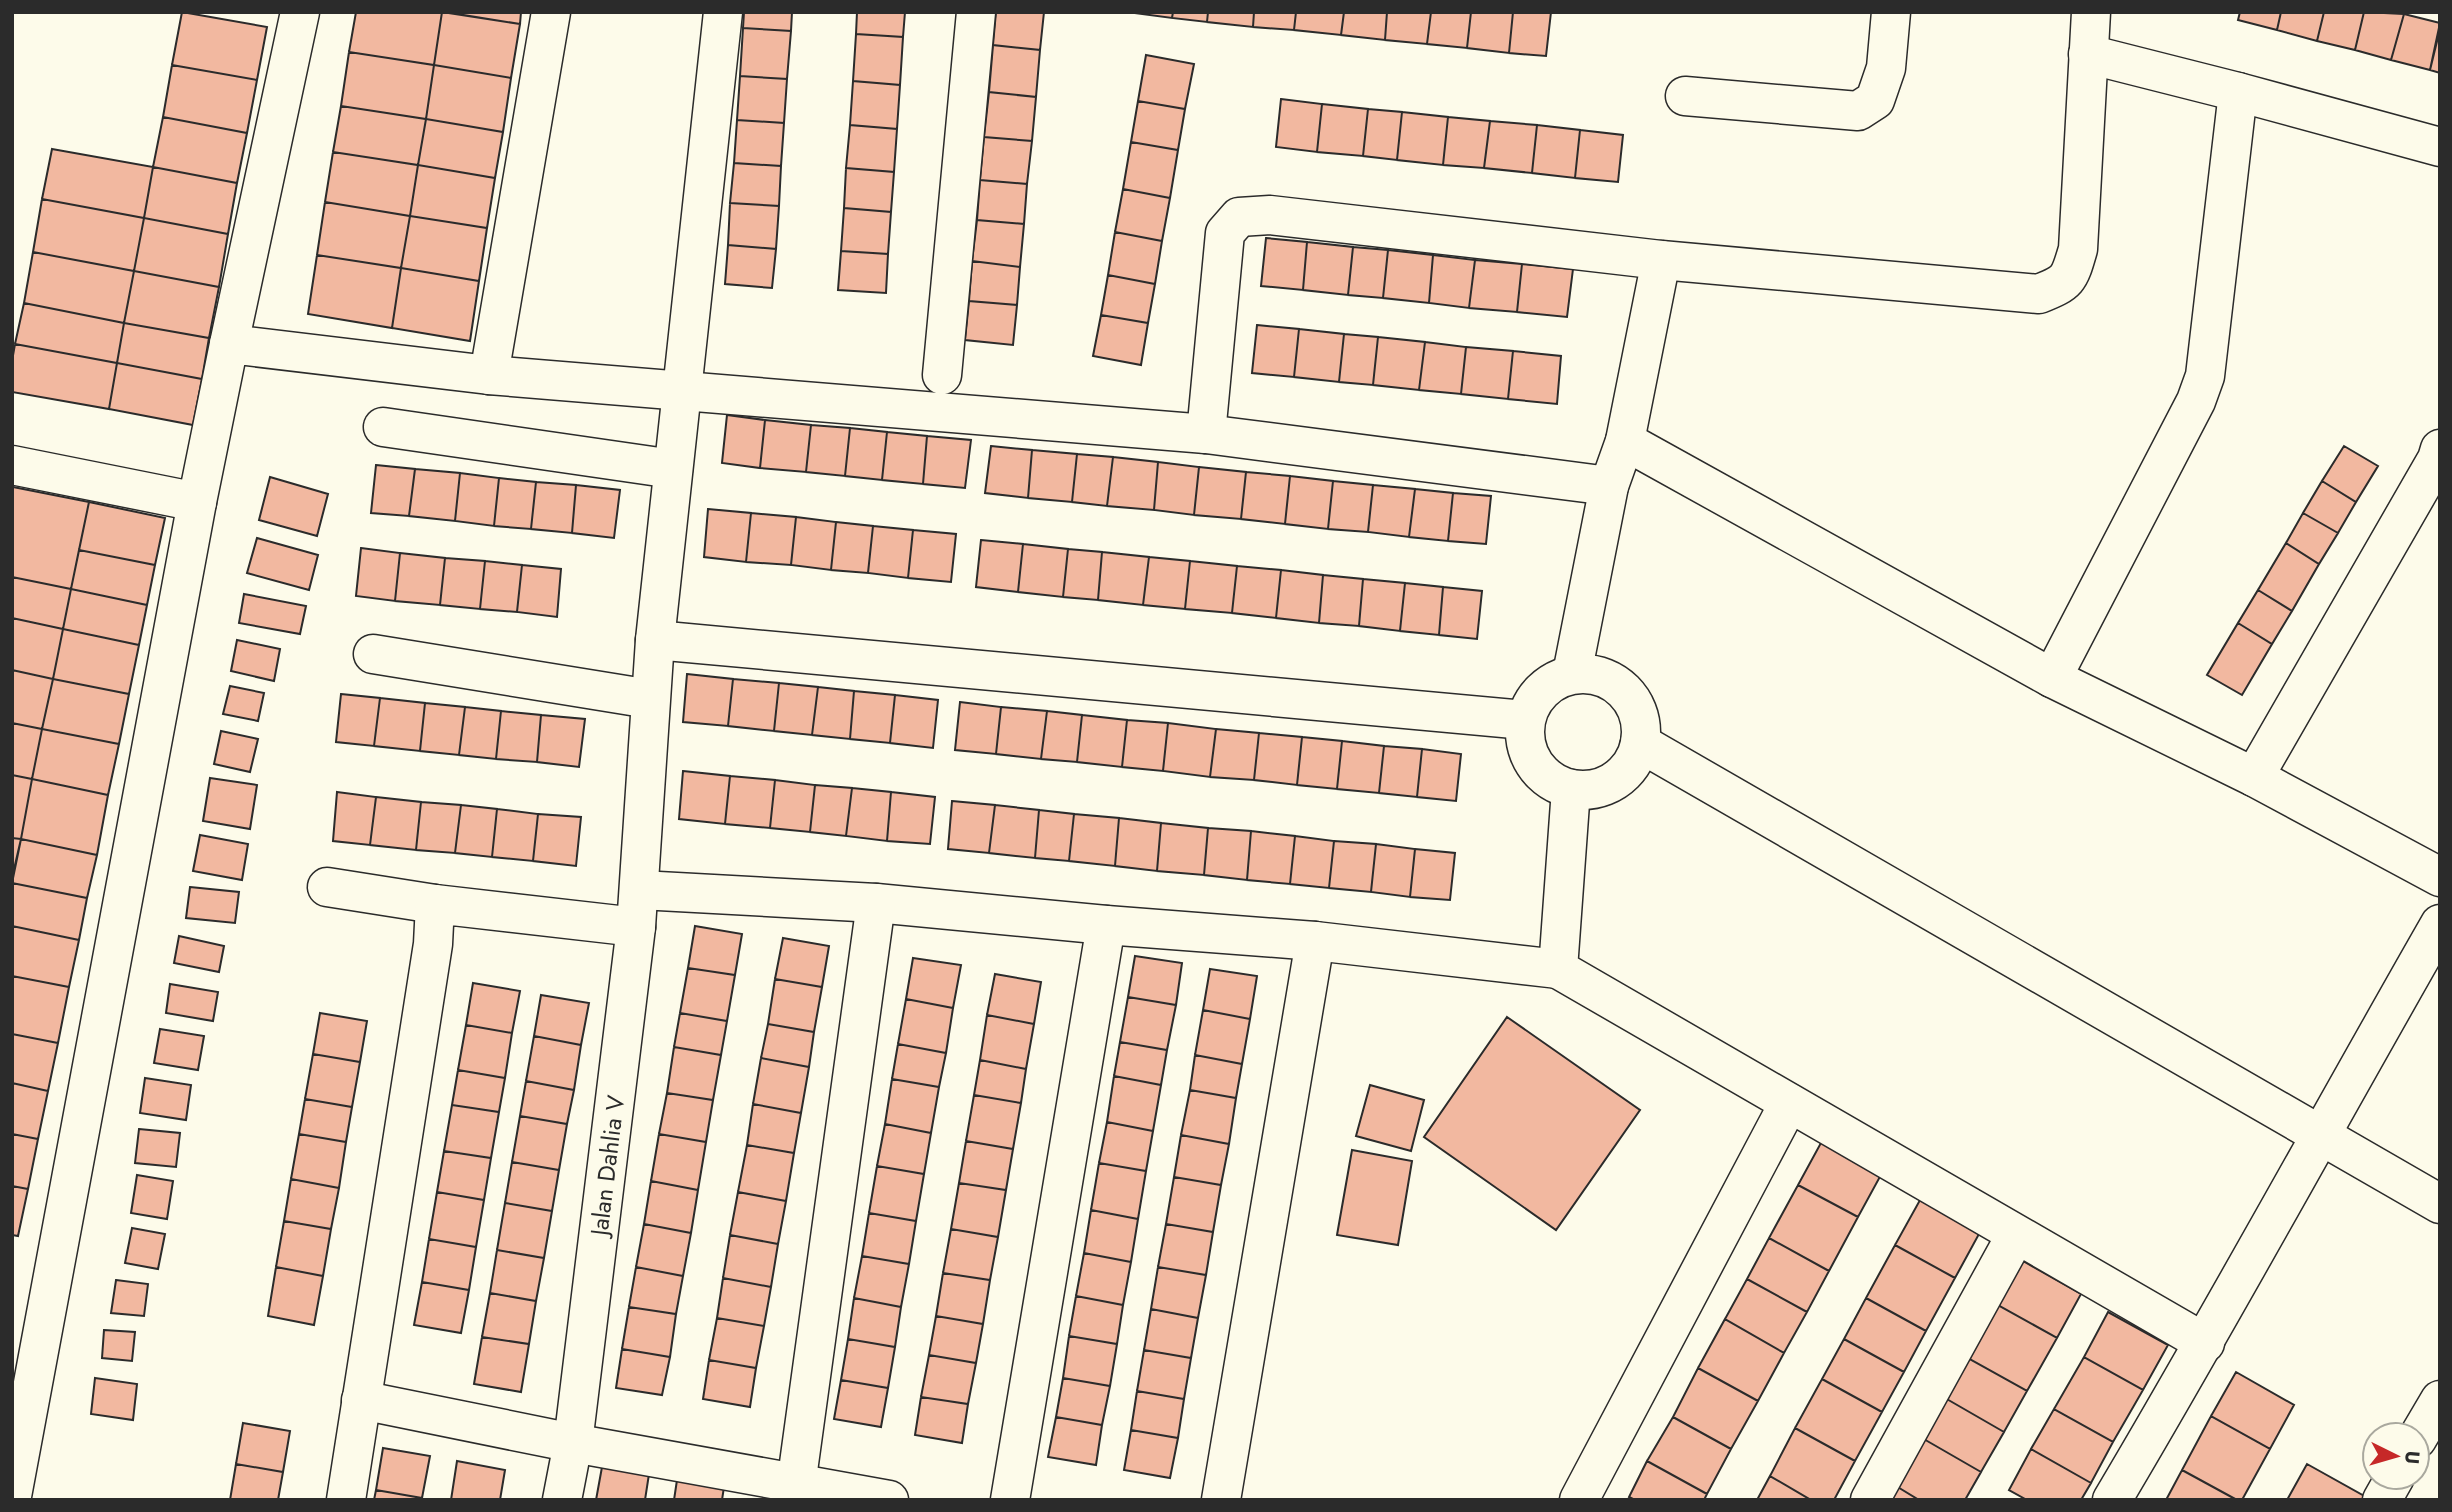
<svg xmlns="http://www.w3.org/2000/svg" width="2452" height="1512" viewBox="0 0 2452 1512" font-family="Jost,sans-serif">
<rect width="100%" height="100%" fill="#fdfbea"/>
<path fill="#f2b8a0" stroke="#2b2b2b" stroke-width="2" d="M182 12 267 27 257 80 172 65Z
M356 12H442L434 65 349 52Z
M442 12 520 24 511 78 434 65Z
M445 12H521L520 24Z
M744 12H792L791 31 743 28Z
M857 12H905L903 37 856 34Z
M996 12H1044L1040 50 993 45Z
M1127 12H1173L1172 18Z
M1173 12H1208L1207 22 1172 18Z
M1208 12H1254L1253 27 1207 22Z
M1254 12H1296L1294 30 1253 27Z
M1296 12H1344L1341 35 1294 30Z
M1344 12H1387L1385 40 1341 35Z
M1387 12H1431L1427 44 1385 40Z
M1431 12H1471L1467 48 1427 44Z
M1471 12H1513L1509 53 1467 48Z
M1513 12H1551L1546 56 1509 53Z
M2240 12H2281L2277 30 2238 20Z
M2281 12H2324L2317 41 2277 30Z
M2324 12H2364L2355 50 2317 41Z
M2364 12 2404 14 2391 60 2355 50Z
M2404 14 2440 23 2430 70 2391 60Z
M743 28 791 31 787 79 740 76Z
M2440 29V73L2430 70Z
M856 34 903 37 900 85 853 81Z
M993 45 1040 50 1036 97 989 92Z
M349 52 434 65 426 119 341 106Z
M1146 55 1194 64 1185 109 1138 101Z
M172 65 257 80 247 133 163 117Z
M434 65 511 78 503 132 426 119Z
M740 76 787 79 784 123 737 120Z
M853 81 900 85 897 129 850 125Z
M989 92 1036 97 1032 141 984 137Z
M1281 99 1322 104 1317 152 1276 147Z
M1138 101 1185 109 1178 150 1131 142Z
M1322 104 1368 109 1363 156 1317 152Z
M341 106 426 119 418 165 333 152Z
M1368 109 1402 112 1397 160 1363 156Z
M1402 112 1448 117 1443 165 1397 160Z
M163 117 247 133 237 183 153 167Z
M1448 117 1490 121 1484 168 1443 165Z
M426 119 503 132 495 178 418 165Z
M737 120 784 123 781 166 734 163Z
M1490 121 1537 125 1532 173 1484 168Z
M850 125 897 129 894 172 846 168Z
M1537 125 1580 130 1575 178 1532 173Z
M1580 130 1623 135 1618 182 1575 178Z
M984 137 1032 141 1027 184 980 180Z
M1131 142 1178 150 1170 198 1123 189Z
M52 149 153 167 144 218 42 199Z
M333 152 418 165 410 216 325 202Z
M734 163 781 166 779 206 730 203Z
M418 165 495 178 487 228 410 216Z
M153 167 237 183 228 234 144 218Z
M846 168 894 172 891 212 844 208Z
M980 180 1027 184 1024 224 977 220Z
M1123 189 1170 198 1162 241 1115 232Z
M42 199 144 218 134 271 33 252Z
M325 202 410 216 401 268 317 255Z
M730 203 779 206 776 249 728 245Z
M844 208 891 212 888 254 841 251Z
M410 216 487 228 479 281 401 268Z
M144 218 228 234 219 287 134 271Z
M977 220 1024 224 1020 267 972 261Z
M1115 232 1162 241 1155 284 1108 275Z
M1266 238 1307 242 1303 290 1261 286Z
M1307 242 1353 247 1348 295 1303 290Z
M728 245 776 249 772 288 725 284Z
M1353 247 1388 250 1383 298 1348 295Z
M1388 250 1433 255 1429 303 1383 298Z
M841 251 888 254 886 293 838 290Z
M33 252 134 271 124 323 24 303Z
M317 255 401 268 392 328 308 314Z
M1433 255 1475 260 1469 308 1429 303Z
M1475 260 1522 264 1517 312 1469 308Z
M972 261 1020 267 1017 305 969 301Z
M1522 264 1573 269 1567 317 1517 312Z
M401 268 479 281 470 341 392 328Z
M134 271 219 287 209 338 124 323Z
M1108 275 1155 284 1148 323 1101 315Z
M969 301 1017 305 1013 345 965 340Z
M24 303 124 323 117 363 15 344Z
M1101 315 1148 323 1141 365 1093 356Z
M124 323 209 338 202 379 117 363Z
M1257 325 1299 329 1294 377 1252 373Z
M1299 329 1344 334 1339 382 1294 377Z
M1344 334 1378 337 1373 385 1339 382Z
M1378 337 1425 342 1419 390 1373 385Z
M1425 342 1466 347 1461 394 1419 390Z
M15 344 117 363 109 409 12 392V361Z
M1466 347 1513 351 1508 399 1461 394Z
M1513 351 1561 356 1557 404 1508 399Z
M117 363 202 379 193 425 109 409Z
M727 415 765 420 760 468 722 463Z
M765 420 811 425 806 472 760 468Z
M811 425 850 428 845 476 806 472Z
M850 428 887 432 882 480 845 476Z
M887 432 927 436 923 484 882 480Z
M927 436 971 440 965 488 923 484Z
M991 446 1032 450 1028 498 985 493Z
M2344 446 2378 466 2356 502 2322 481Z
M1032 450 1077 454 1072 502 1028 498Z
M1077 454 1113 457 1107 506 1072 502Z
M1113 457 1158 462 1154 510 1107 506Z
M1158 462 1199 467 1194 515 1154 510Z
M376 465 415 469 409 516 371 513Z
M1199 467 1246 472 1241 519 1194 515Z
M415 469 460 473 455 521 409 516Z
M1246 472 1290 476 1285 524 1241 519Z
M460 473 499 478 494 526 455 521Z
M1290 476 1333 481 1328 529 1285 524Z
M270 477 328 494 317 536 259 520Z
M499 478 536 482 531 529 494 526Z
M1333 481 1373 485 1368 532 1328 529Z
M2322 481 2356 502 2338 533 2303 513Z
M536 482 576 485 572 533 531 529Z
M576 485 620 490 614 538 572 533Z
M1373 485 1415 489 1409 537 1368 532Z
M13 487 89 502 71 589 12 577Z
M1415 489 1453 493 1448 541 1409 537Z
M1453 493 1491 496 1486 544 1448 541Z
M89 502 165 518 155 565 79 550Z
M708 509 751 513 746 562 704 557Z
M751 513 796 517 791 565 746 562Z
M2303 513 2338 533 2319 564 2286 543Z
M796 517 836 522 831 570 791 565Z
M836 522 873 526 868 573 831 570Z
M873 526 913 530 908 578 868 573Z
M913 530 956 534 951 582 908 578Z
M257 538 318 555 309 590 247 573Z
M981 540 1023 544 1018 592 976 587Z
M2286 543 2319 564 2292 611 2258 590Z
M1023 544 1068 549 1063 597 1018 592Z
M361 548 400 553 395 601 356 596Z
M1068 549 1102 552 1098 600 1063 597Z
M79 550 155 565 147 605 71 589Z
M1102 552 1149 557 1143 605 1098 600Z
M400 553 445 558 440 605 395 601Z
M1149 557 1190 561 1185 609 1143 605Z
M445 558 485 561 480 609 440 605Z
M485 561 522 565 517 612 480 609Z
M1190 561 1237 566 1232 613 1185 609Z
M522 565 561 569 557 617 517 612Z
M1237 566 1281 570 1276 618 1232 613Z
M1281 570 1323 575 1319 623 1276 618Z
M1323 575 1363 579 1359 626 1319 623Z
M12 577 71 589 63 629 12 618Z
M1363 579 1405 583 1400 631 1359 626Z
M1405 583 1443 587 1439 635 1400 631Z
M1443 587 1482 591 1477 639 1439 635Z
M71 589 147 605 139 645 63 629Z
M2258 590 2292 611 2272 644 2238 623Z
M244 594 306 606 300 634 239 623Z
M12 618 63 629 53 679 12 670Z
M2238 623 2272 644 2242 695 2207 675Z
M63 629 139 645 129 694 53 679Z
M237 640 280 649 274 681 231 671Z
M12 670 53 679 42 729 12 723Z
M687 674 733 679 728 726 683 722Z
M53 679 129 694 119 744 42 729Z
M733 679 779 683 774 731 728 726Z
M779 683 818 687 812 735 774 731Z
M230 686 264 693 258 721 223 714Z
M818 687 854 691 850 739 812 735Z
M854 691 895 695 890 743 850 739Z
M341 694 380 698 374 746 336 742Z
M895 695 938 700 933 748 890 743Z
M380 698 425 703 420 751 374 746Z
M960 702 1001 707 996 754 955 750Z
M425 703 465 707 459 755 420 751Z
M465 707 501 711 496 759 459 755Z
M1001 707 1047 711 1041 759 996 754Z
M501 711 541 715 537 762 496 759Z
M1047 711 1082 715 1077 762 1041 759Z
M541 715 585 719 579 767 537 762Z
M1082 715 1127 720 1122 767 1077 762Z
M1127 720 1168 723 1163 771 1122 767Z
M12 723 42 729 32 779 12 775Z
M1168 723 1216 729 1210 777 1163 771Z
M42 729 119 744 108 795 32 779Z
M1216 729 1259 733 1254 780 1210 777Z
M221 731 258 739 250 772 214 764Z
M1259 733 1302 737 1297 785 1254 780Z
M1302 737 1342 741 1337 789 1297 785Z
M1342 741 1384 746 1379 793 1337 789Z
M1384 746 1422 749 1417 797 1379 793Z
M1422 749 1461 754 1456 801 1417 797Z
M683 771 730 776 725 824 679 819Z
M12 775 32 779 21 839 12 838Z
M730 776 775 780 770 828 725 824Z
M210 778 257 785 250 829 203 821Z
M32 779 108 795 97 855 21 839Z
M775 780 815 785 810 832 770 828Z
M815 785 852 788 846 836 810 832Z
M852 788 891 792 887 841 846 836Z
M337 792 376 797 370 845 333 841Z
M891 792 935 797 930 844 887 841Z
M376 797 421 802 416 850 370 845Z
M952 801 995 805 989 853 948 849Z
M421 802 461 805 455 853 416 850Z
M461 805 497 809 492 857 455 853Z
M995 805 1039 810 1035 858 989 853Z
M497 809 538 814 533 861 492 857Z
M1039 810 1074 814 1069 861 1035 858Z
M538 814 581 817 576 866 533 861Z
M1074 814 1119 818 1115 866 1069 861Z
M1119 818 1161 823 1157 871 1115 866Z
M1161 823 1208 828 1204 875 1157 871Z
M1208 828 1251 831 1247 880 1204 875Z
M1251 831 1295 836 1290 884 1247 880Z
M200 835 248 844 242 880 193 871Z
M1295 836 1334 841 1329 888 1290 884Z
M12 838 21 839 12 878Z
M21 839 97 855 87 898 12 883Z
M1334 841 1376 844 1371 892 1329 888Z
M1376 844 1415 849 1410 897 1371 892Z
M1415 849 1455 853 1450 900 1410 897Z
M12 883 87 898 79 940 12 926Z
M190 887 239 892 235 923 186 918Z
M12 926 79 940 69 987 12 976Z
M695 926 742 934 735 975 688 968Z
M179 936 224 946 219 972 174 963Z
M783 938 829 946 822 987 775 979Z
M1135 956 1182 963 1176 1005 1128 997Z
M913 958 961 965 953 1008 906 999Z
M688 968 735 975 727 1021 680 1013Z
M1210 969 1257 976 1250 1019 1203 1010Z
M995 974 1041 982 1034 1024 987 1015Z
M12 976 69 987 58 1043 12 1034Z
M775 979 822 987 814 1032 768 1024Z
M473 983 520 991 512 1033 466 1025Z
M170 984 218 992 213 1021 166 1013Z
M541 995 589 1003 581 1045 534 1036Z
M1128 997 1176 1005 1167 1050 1120 1042Z
M906 999 953 1008 946 1053 898 1044Z
M1203 1010 1250 1019 1242 1064 1195 1055Z
M320 1013 367 1021 360 1062 313 1054Z
M680 1013 727 1021 721 1055 674 1047Z
M987 1015 1034 1024 1026 1069 980 1060Z
M1507 1017 1640 1110 1556 1230 1424 1137Z
M768 1024 814 1032 809 1067 761 1058Z
M466 1025 512 1033 505 1078 458 1070Z
M160 1029 204 1036 198 1070 154 1063Z
M12 1034 58 1043 48 1091 12 1083Z
M534 1036 581 1045 574 1090 526 1081Z
M1120 1042 1167 1050 1161 1085 1114 1076Z
M898 1044 946 1053 939 1087 892 1079Z
M674 1047 721 1055 713 1100 667 1093Z
M313 1054 360 1062 352 1107 305 1099Z
M1195 1055 1242 1064 1236 1098 1190 1090Z
M761 1058 809 1067 801 1113 753 1104Z
M980 1060 1026 1069 1021 1103 974 1095Z
M458 1070 505 1078 499 1112 452 1105Z
M1114 1076 1161 1085 1153 1131 1107 1122Z
M145 1078 191 1085 186 1120 140 1113Z
M892 1079 939 1087 931 1133 885 1124Z
M526 1081 574 1090 567 1124 520 1116Z
M12 1083 48 1091 38 1139 12 1134Z
M1370 1085 1424 1100 1411 1151 1356 1136Z
M1190 1090 1236 1098 1229 1144 1181 1135Z
M667 1093 713 1100 706 1142 659 1134Z
M974 1095 1021 1103 1013 1149 966 1141Z
M305 1099 352 1107 346 1142 299 1134Z
M753 1104 801 1113 794 1153 747 1145Z
M452 1105 499 1112 491 1158 444 1151Z
M520 1116 567 1124 559 1170 512 1162Z
M1107 1122 1153 1131 1146 1171 1099 1163Z
M885 1124 931 1133 924 1174 877 1166Z
M139 1129 180 1133 176 1167 135 1163Z
M12 1134 38 1139 28 1189 12 1186Z
M299 1134 346 1142 339 1188 291 1179Z
M659 1134 706 1142 698 1190 651 1181Z
M1181 1135 1229 1144 1221 1185 1174 1177Z
M966 1141 1013 1149 1006 1190 959 1183Z
M1822 1141 1882 1173 1858 1217 1798 1185Z
M747 1145 794 1153 786 1201 738 1192Z
M1352 1150 1412 1161 1398 1245 1337 1235Z
M444 1151 491 1158 484 1200 437 1192Z
M512 1162 559 1170 552 1211 505 1203Z
M1099 1163 1146 1171 1138 1219 1091 1210Z
M877 1166 924 1174 916 1221 869 1213Z
M137 1175 173 1181 167 1219 131 1213Z
M1174 1177 1221 1185 1213 1232 1166 1224Z
M291 1179 339 1188 331 1229 284 1221Z
M651 1181 698 1190 691 1233 644 1224Z
M959 1183 1006 1190 998 1237 951 1229Z
M1798 1185 1858 1217 1829 1271 1769 1238Z
M12 1186 28 1189 18 1236 12 1235Z
M437 1192 484 1200 476 1247 429 1239Z
M738 1192 786 1201 778 1244 730 1235Z
M1920 1200 1979 1234 1955 1278 1895 1245Z
M505 1203 552 1211 544 1258 497 1250Z
M1091 1210 1138 1219 1131 1262 1084 1253Z
M869 1213 916 1221 909 1264 862 1256Z
M284 1221 331 1229 323 1276 276 1267Z
M644 1224 691 1233 683 1276 636 1267Z
M1166 1224 1213 1232 1206 1275 1158 1267Z
M132 1228 165 1234 158 1269 125 1263Z
M951 1229 998 1237 990 1280 943 1273Z
M730 1235 778 1244 771 1287 723 1278Z
M1769 1238 1829 1271 1807 1312 1747 1279Z
M429 1239 476 1247 469 1290 422 1282Z
M1895 1245 1955 1278 1926 1331 1866 1298Z
M497 1250 544 1258 536 1301 490 1293Z
M1084 1253 1131 1262 1123 1305 1076 1296Z
M862 1256 909 1264 901 1307 854 1298Z
M2023 1261 2081 1294 2057 1338 1998 1305Z
M276 1267 323 1276 314 1325 268 1316Z
M636 1267 683 1276 676 1314 629 1307Z
M1158 1267 1206 1275 1198 1318 1151 1309Z
M943 1273 990 1280 983 1324 936 1316Z
M723 1278 771 1287 764 1326 717 1318Z
M1747 1279 1807 1312 1784 1353 1725 1319Z
M116 1280 148 1284 144 1316 111 1313Z
M422 1282 469 1290 461 1333 414 1325Z
M490 1293 536 1301 529 1344 482 1337Z
M1076 1296 1123 1305 1117 1344 1069 1336Z
M854 1298 901 1307 895 1347 848 1339Z
M1866 1298 1926 1331 1904 1372 1844 1339Z
M1998 1305 2057 1338 2027 1391 1968 1358Z
M629 1307 676 1314 670 1357 622 1349Z
M1151 1309 1198 1318 1191 1358 1144 1350Z
M2108 1312 2168 1345 2143 1390 2084 1357Z
M936 1316 983 1324 976 1363 929 1355Z
M717 1318 764 1326 756 1368 709 1360Z
M1725 1319 1784 1353 1758 1401 1698 1368Z
M104 1330 135 1332 132 1361 102 1358Z
M1069 1336 1117 1344 1110 1386 1063 1378Z
M482 1337 529 1344 521 1392 474 1384Z
M848 1339 895 1347 888 1388 841 1380Z
M1844 1339 1904 1372 1882 1412 1822 1379Z
M622 1349 670 1357 662 1395 616 1388Z
M1144 1350 1191 1358 1184 1399 1137 1391Z
M929 1355 976 1363 968 1404 921 1397Z
M2084 1357 2143 1390 2113 1442 2054 1409Z
M1968 1358 2027 1391 2004 1432 1945 1398Z
M709 1360 756 1368 750 1407 703 1399Z
M1698 1368 1758 1401 1731 1449 1673 1417Z
M2236 1372 2294 1405 2270 1449 2211 1416Z
M95 1378 137 1384 133 1420 91 1414Z
M1063 1378 1110 1386 1102 1425 1056 1417Z
M1822 1379 1882 1412 1855 1461 1795 1428Z
M841 1380 888 1388 881 1427 834 1419Z
M1137 1391 1184 1399 1178 1438 1131 1430Z
M921 1397 968 1404 962 1443 915 1435Z
M1945 1398 2004 1432 1981 1472 1922 1438Z
M2054 1409 2113 1442 2091 1483 2031 1449Z
M2211 1416 2270 1449 2242 1500H2237L2182 1470Z
M1056 1417 1102 1425 1096 1465 1048 1457Z
M1673 1417 1731 1449 1707 1494 1647 1461Z
M243 1423 290 1431 283 1472 236 1464Z
M1795 1428 1855 1461 1834 1500H1811L1770 1476Z
M1131 1430 1178 1438 1170 1478 1124 1470Z
M1922 1438 1981 1472 1965 1500H1919L1896 1486Z
M383 1448 430 1456 422 1498 376 1490Z
M2031 1449 2091 1483 2081 1500H2027L2009 1490Z
M457 1461 505 1470 500 1500H451Z
M1647 1461 1707 1494 1704 1500H1635L1629 1497Z
M236 1464 283 1472 278 1500H230Z
M2307 1464 2366 1497 2365 1500H2287Z
M602 1467 649 1474 645 1500H596Z
M2182 1470 2237 1500H2166Z
M1770 1476 1811 1500H1757Z
M677 1480 724 1487 722 1500H674Z
M1896 1486 1919 1500H1888Z
M376 1490 422 1498V1500H374Z"/>
<g fill="none" stroke-linecap="round" stroke-linejoin="round">
<defs>
<g id="street">
<path d="M2088 54 2238 92 2440 147"/>
<path d="M1685 96 1858 111 1875 100 1886 68 1891 12"/>
<path d="M229 344 300 12"/>
<path d="M489 375 551 12"/>
<path d="M942 375 976 12"/>
<path d="M383 427 673 469"/>
<path d="M1206 434 1225 233 1239 217 1270 215 1661 260 2039 294C2069 282 2069 280 2078 249L2091 12"/>
<path d="M1625 441 2052 678 2254 777 2440 877"/>
<path d="M12 465 197 502"/>
<path d="M655 640 1525 720"/>
<path d="M373 654 650 699"/>
<circle cx="1583" cy="732" r="58"/>
<path d="M1572 674 1609 486 1625 441 1661 260"/>
<path d="M2052 678 2196 401 2205 376 2238 92"/>
<path d="M1640 743 2440 1204"/>
<path d="M2254 777 2437 459 2440 449"/>
<path d="M1571 789 1558 969 2205 1343"/>
<path d="M327 887 435 904"/>
<path d="M640 890 876 903 1106 925 1315 941 1558 969"/>
<path d="M361 1400 573 1443 889 1500"/>
<path d="M2417 1439 2440 1400"/>
<path d="M12 1496 197 502 229 344 489 375 1206 434 1609 486"/>
<path d="M346 1500 433 944 435 904 636 927"/>
<path id="s1" d="M562 1500 573 1443 636 927 655 640 723 12"/>
<path d="M794 1500 876 903"/>
<path d="M1010 1500 1106 925"/>
<path d="M1221 1500 1315 941"/>
<path d="M1579 1500 1789 1103"/>
<path d="M1870 1500 2016 1235"/>
<path d="M2112 1500C2225 1310 2330 1116 2440 924"/>
<path d="M2382 1500 2395 1477"/>
</g>
</defs>
<use href="#street" stroke="#2b2b2b" stroke-width="41"/>
<use href="#street" stroke="#fdfbea" stroke-width="38"/>
</g>
<g text-anchor="middle" dominant-baseline="central" stroke-width="5" stroke-linejoin="round" paint-order="stroke">
<g font-size="24" fill="#2b2b2b" stroke="#fdfbea">
<text stroke="none"><textPath href="#s1" startOffset="338">Jalan Dahlia V</textPath></text>
</g>
</g>
<rect width="2452" height="1512" fill="none" stroke="#2b2b2b" stroke-width="28"/>
<g transform="translate(2396 1456) rotate(95)"><circle r="33" fill="#fdfbea" stroke="#a9a89e" stroke-width="2"/>
<path d="M0-5L12 26L0 18L-12 26Z" fill="#c62828"/>
<text y="-10" font-size="19" font-weight="bold" text-anchor="middle" fill="#2b2b2b">U</text>
</g>
</svg>
